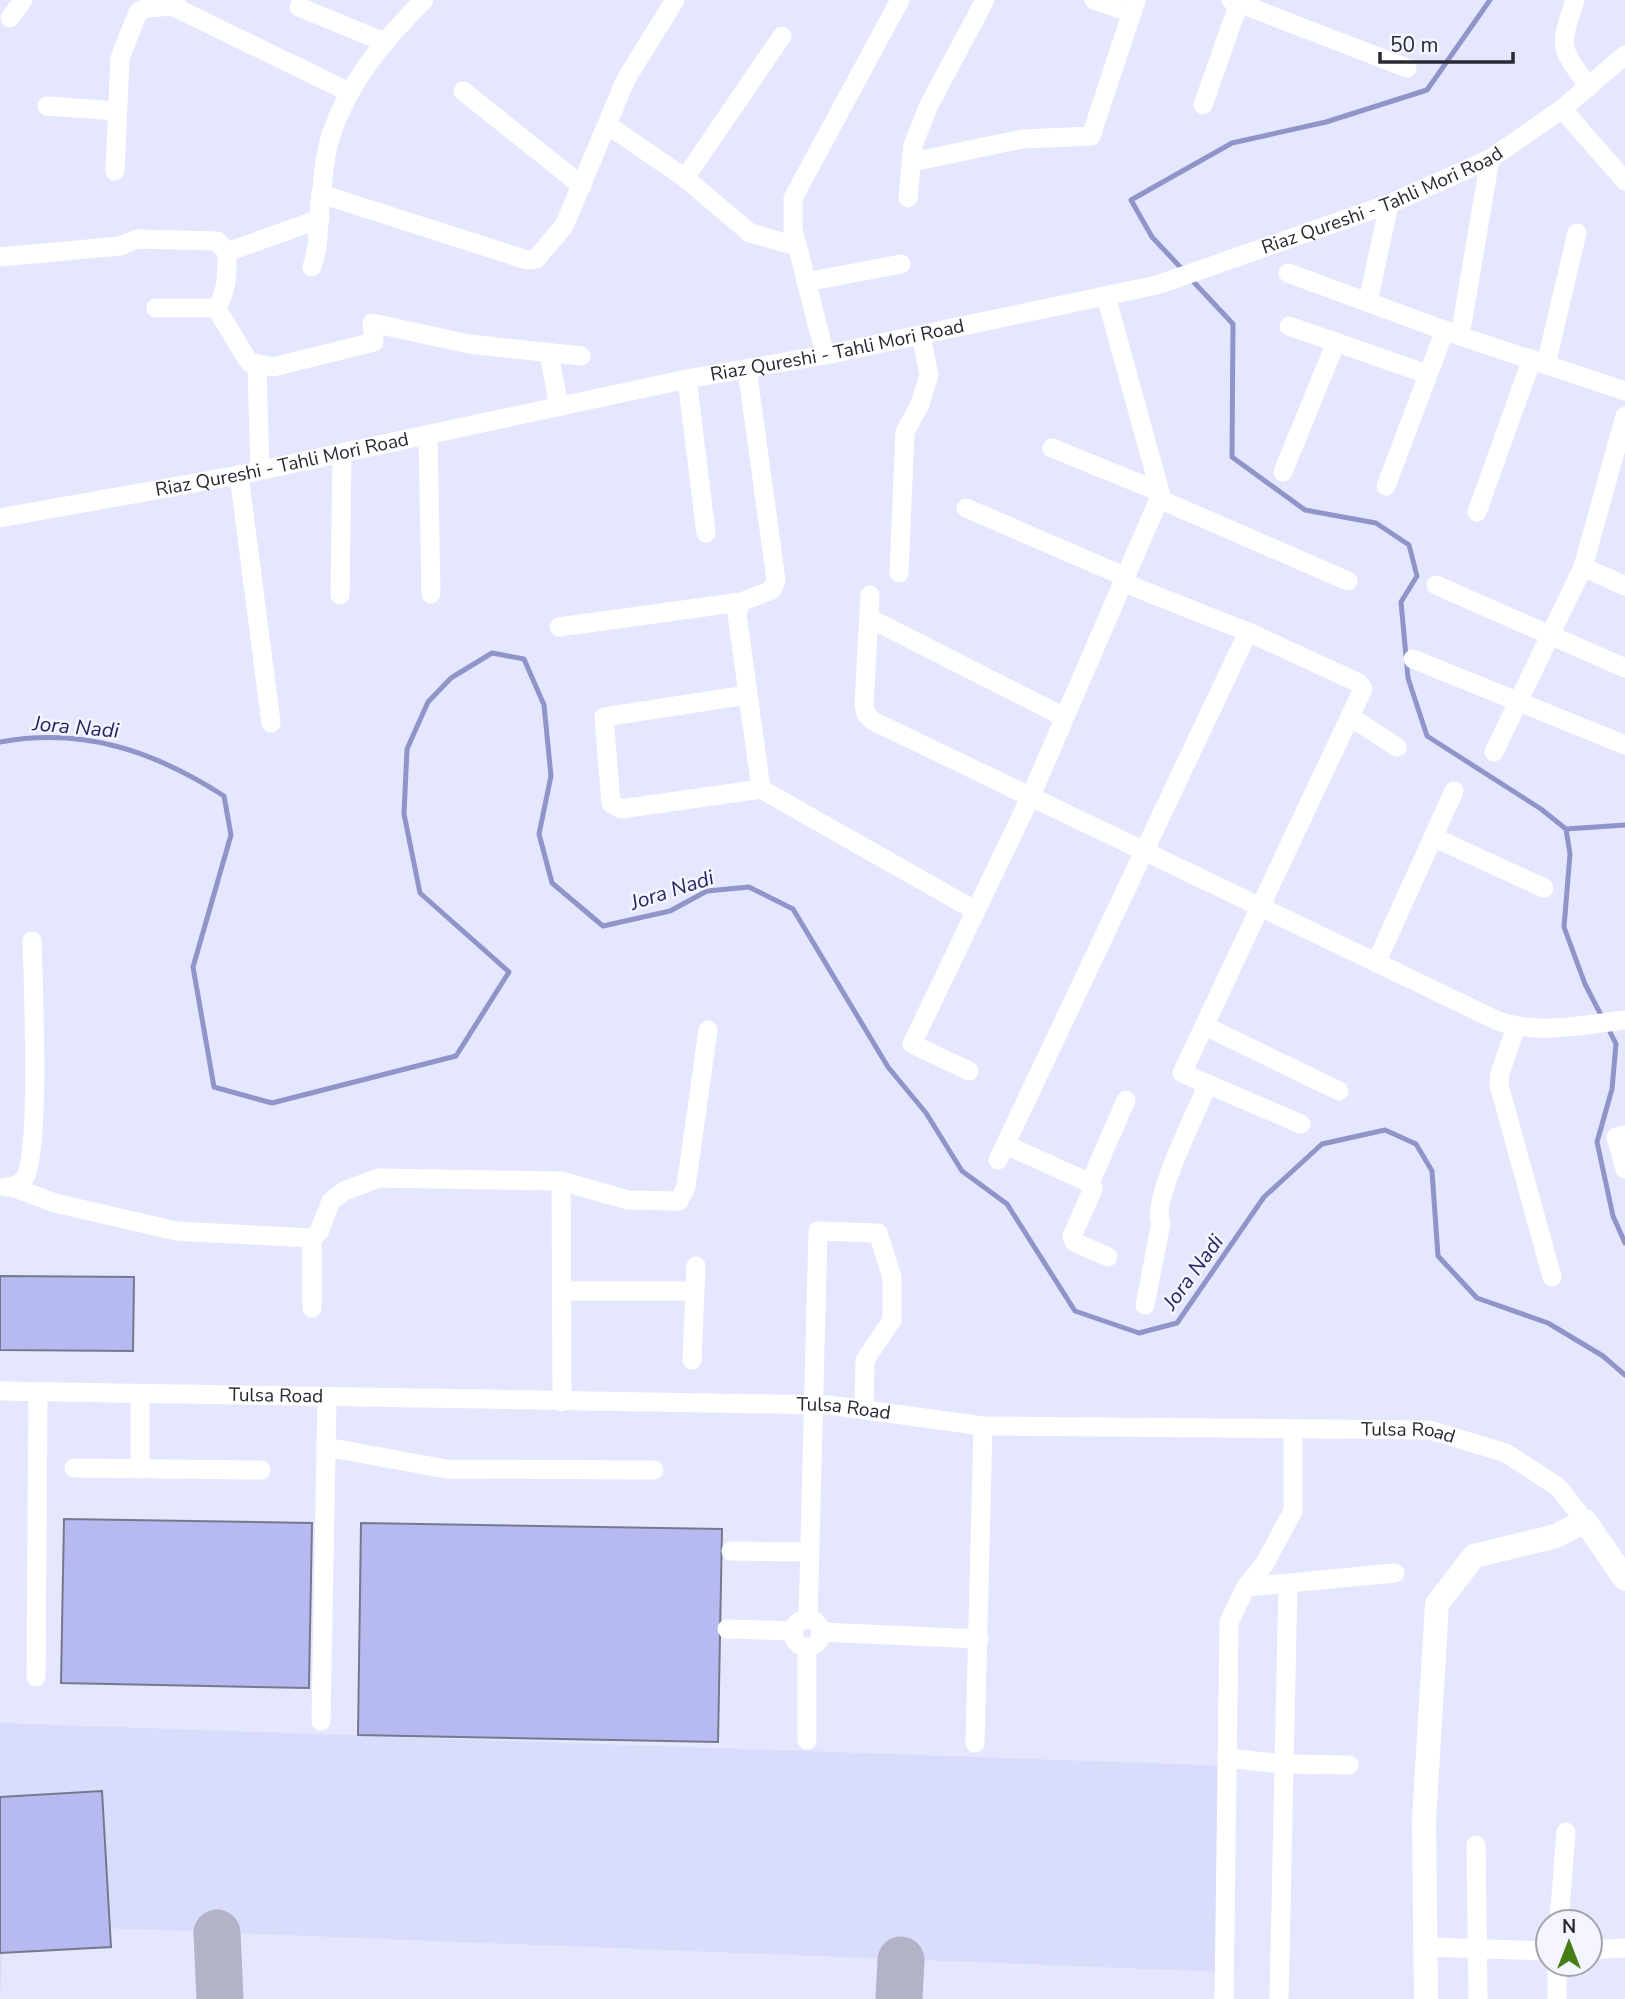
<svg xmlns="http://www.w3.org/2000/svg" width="1625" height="1999" viewBox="0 0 1625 1999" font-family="'Nunito Sans',sans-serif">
<rect width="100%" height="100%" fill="#e5e7ff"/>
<path fill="#d9dcfb" d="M0 1723 1232 1766 1225 1972 4 1924 0 1999Z"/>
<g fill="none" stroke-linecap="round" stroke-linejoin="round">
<path stroke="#9194c8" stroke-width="5" d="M1183 270 1152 237 1131 200 1232 143 1326 122 1427 90 1490 0
M1189 277 1233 324 1232 457 1305 510 1376 523 1409 545 1417 576 1401 602 1408 678 1427 736 1541 809 1566 829 1570 854 1564 927 1585 984 1603 1019
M0 742C84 727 154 751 224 796L231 835 193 967 214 1087 272 1103 456 1056 509 972 420 893 404 814 407 749 428 702 451 678 492 653 524 659 544 705 551 776 539 834 552 883 603 926 670 911 707 891 749 887 793 909 888 1067 926 1113 962 1171 1007 1204 1075 1311 1139 1333 1177 1323 1264 1197 1322 1144 1385 1130 1416 1144 1432 1171 1438 1256 1477 1298 1548 1323 1603 1356 1625 1375
M1566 829 1625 825
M1608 1028 1616 1044 1612 1089 1597 1142 1613 1216 1625 1243"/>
<path stroke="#b2b3c7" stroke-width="47" d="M217 1933 220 1999
M899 1999 901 1960"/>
</g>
<path fill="#b6baf0" stroke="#76788d" stroke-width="2" d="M0 1276 134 1277 133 1351 0 1350Z
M64 1519 312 1523 309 1688 61 1683Z
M361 1523 722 1529 718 1742 358 1735Z
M102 1791 111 1947 0 1953V1797Z"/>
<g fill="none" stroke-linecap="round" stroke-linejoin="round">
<g stroke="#fff" stroke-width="19">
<path d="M1094 0 1132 13"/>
<path d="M1231 0 1407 68"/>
<path d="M1575 0C1559 49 1559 46 1589 87"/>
<path d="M172 6 349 92"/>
<path d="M299 7 384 42"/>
<path d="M10 18 23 0"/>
<path d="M463 91 582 186"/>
<path d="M1203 105 1239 3"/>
<path d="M47 106 117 111"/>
<path d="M1562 109 1625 181"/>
<path d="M609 126 685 178 750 233 797 246"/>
<path d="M912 162 1022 139 1091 136 1136 0"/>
<path d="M115 171 120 58 138 12 147 8 172 6 176 0"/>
<path d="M685 178 782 36"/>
<path d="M321 194 527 260 536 259 564 226 626 79 675 0"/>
<path d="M908 198 913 145 929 105 985 0"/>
<path d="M0 257 120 246 137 239 217 241 227 252"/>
<path d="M312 267C321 241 317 216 322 188 324 171 325 152 331 135 349 81 384 40 424 0"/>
<path d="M1288 273 1460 336 1625 391"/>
<path d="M806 282 901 264"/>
<path d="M1368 302 1389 204"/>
<path d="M156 308H216"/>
<path d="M216 308 249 362 273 367 374 342 372 323 469 344 581 356"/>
<path d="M216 308C228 291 227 272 227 252L320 219"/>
<path d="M1289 326 1427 374"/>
<path d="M1460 336 1490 159"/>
<path d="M549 353 559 407"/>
<path d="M825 355 793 229V198L900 0"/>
<path d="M1546 364 1577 233"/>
<path d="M257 367 260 470"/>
<path d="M747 369 776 580 772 590 741 602 737 614 761 789 976 911"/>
<path d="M687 379 706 533"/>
<path d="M428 435 431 594"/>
<path d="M1052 448 1160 492"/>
<path d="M1283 472 1336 342"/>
<path d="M239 475 271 723"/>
<path d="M1386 486 1445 330"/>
<path d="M1159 499 1348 581"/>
<path d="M966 508 1126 577"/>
<path d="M1477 512 1532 359"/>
<path id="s1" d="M0 518 239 475 687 379 825 355 1157 285 1389 204 1490 159 1562 109 1625 55"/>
<path d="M1583 567 1625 586"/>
<path d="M899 573 905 432 920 404 929 375 921 335"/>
<path d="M1124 583 1248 632 1359 683 1363 689 1182 1073 1301 1124"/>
<path d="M1436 585 1625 668"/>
<path d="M340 595 342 453"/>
<path d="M870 595 864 705 866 714 873 721 1498 1021C1540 1035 1582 1025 1625 1020"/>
<path d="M869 618 1064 717"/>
<path d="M559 627 741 602"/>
<path d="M1413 659 1625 745"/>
<path d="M747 695 604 717 611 803 621 809 761 789"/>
<path d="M1352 718 1397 747"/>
<path d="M1494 752 1583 567 1625 416"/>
<path d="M1433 837 1544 888"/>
<path d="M1376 963 1454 791"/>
<path d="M1205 1026 1339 1091"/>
<path d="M1516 1027 1500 1073 1499 1085 1552 1277"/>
<path d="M969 1071 912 1044 1030 798 1159 499 1160 492 1106 296"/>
<path d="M1625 1135 1616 1137 1625 1169"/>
<path d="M1006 1145 1090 1183"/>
<path d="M998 1160 1248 632"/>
<path d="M561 1181 562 1402"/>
<path d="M5 1187C11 1187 19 1185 24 1179 41 1155 33 979 32 941"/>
<path d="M12 1187 55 1203 176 1231 312 1238 319 1232 331 1201 344 1191 379 1178 561 1181 628 1200 679 1201 686 1187 708 1030"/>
<path d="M1108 1257 1074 1242 1072 1236 1093 1189 1090 1183 1126 1100"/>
<path d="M562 1291H695"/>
<path d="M1145 1305 1161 1223C1150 1202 1198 1109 1208 1084"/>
<path d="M312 1308V1238"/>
<path d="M692 1360 696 1266"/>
<path id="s2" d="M0 1391 829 1405 983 1426 1430 1430 1506 1453 1558 1487 1585 1521"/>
<path d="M140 1394V1469"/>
<path d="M326 1447 446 1469 654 1470"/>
<path d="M74 1468 261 1470"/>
<path d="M731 1551 810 1552"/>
<path d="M1246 1587 1395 1573"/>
<circle cx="807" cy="1633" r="14"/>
<path d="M808 1620 818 1231 878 1233 892 1277V1320L865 1360 864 1410"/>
<path d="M727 1629 794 1631"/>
<path d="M821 1632 979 1639"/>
<path d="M36 1677 38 1392"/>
<path d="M321 1721 327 1398"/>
<path d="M807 1740V1647"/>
<path d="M975 1743 983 1426"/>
<path d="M1227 1758 1283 1764 1349 1765"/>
<path d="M1476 1845 1478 1999"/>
<path d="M1559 1922 1566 1832"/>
<path d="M1425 1947 1548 1951"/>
<path d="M1590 1950 1625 1948"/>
<path d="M1557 1964V1999"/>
<path d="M1224 1999 1229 1622 1246 1587 1265 1563 1293 1511V1430"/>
<path d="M1279 1999 1288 1583"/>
</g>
<path stroke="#fff" stroke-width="24" d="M1426 1999 1424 1821 1437 1604 1474 1556 1556 1536 1585 1521 1625 1579"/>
</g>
<g text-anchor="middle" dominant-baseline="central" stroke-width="5" stroke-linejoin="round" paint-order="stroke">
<g font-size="19" fill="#282932" stroke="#f4f5ff">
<text stroke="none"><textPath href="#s1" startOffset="1421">Riaz Qureshi - Tahli Mori Road</textPath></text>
<text stroke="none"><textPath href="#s1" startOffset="854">Riaz Qureshi - Tahli Mori Road</textPath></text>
<text stroke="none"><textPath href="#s1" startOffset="287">Riaz Qureshi - Tahli Mori Road</textPath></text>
<text stroke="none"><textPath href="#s2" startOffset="276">Tulsa Road</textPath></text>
<text stroke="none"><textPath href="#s2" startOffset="844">Tulsa Road</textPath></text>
<text stroke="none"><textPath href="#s2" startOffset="1410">Tulsa Road</textPath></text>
</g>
<g font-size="21" font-style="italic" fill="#292462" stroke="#f4f5ff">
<text transform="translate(76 727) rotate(5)">Jora Nadi</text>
<text transform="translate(672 890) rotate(-18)">Jora Nadi</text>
<text transform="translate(1193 1272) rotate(-54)">Jora Nadi</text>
</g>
</g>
<g transform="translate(1569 1943)"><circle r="33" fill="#f4f5ff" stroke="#a2a3ad" stroke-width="2"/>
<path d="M0-5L12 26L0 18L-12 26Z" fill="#457e17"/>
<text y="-10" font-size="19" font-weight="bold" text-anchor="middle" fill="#282932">N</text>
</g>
<path d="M1380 52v10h133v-10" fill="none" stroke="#282932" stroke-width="3.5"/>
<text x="1390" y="52" font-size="21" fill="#282932" stroke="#f4f5ff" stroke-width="5" paint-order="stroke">50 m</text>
</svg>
